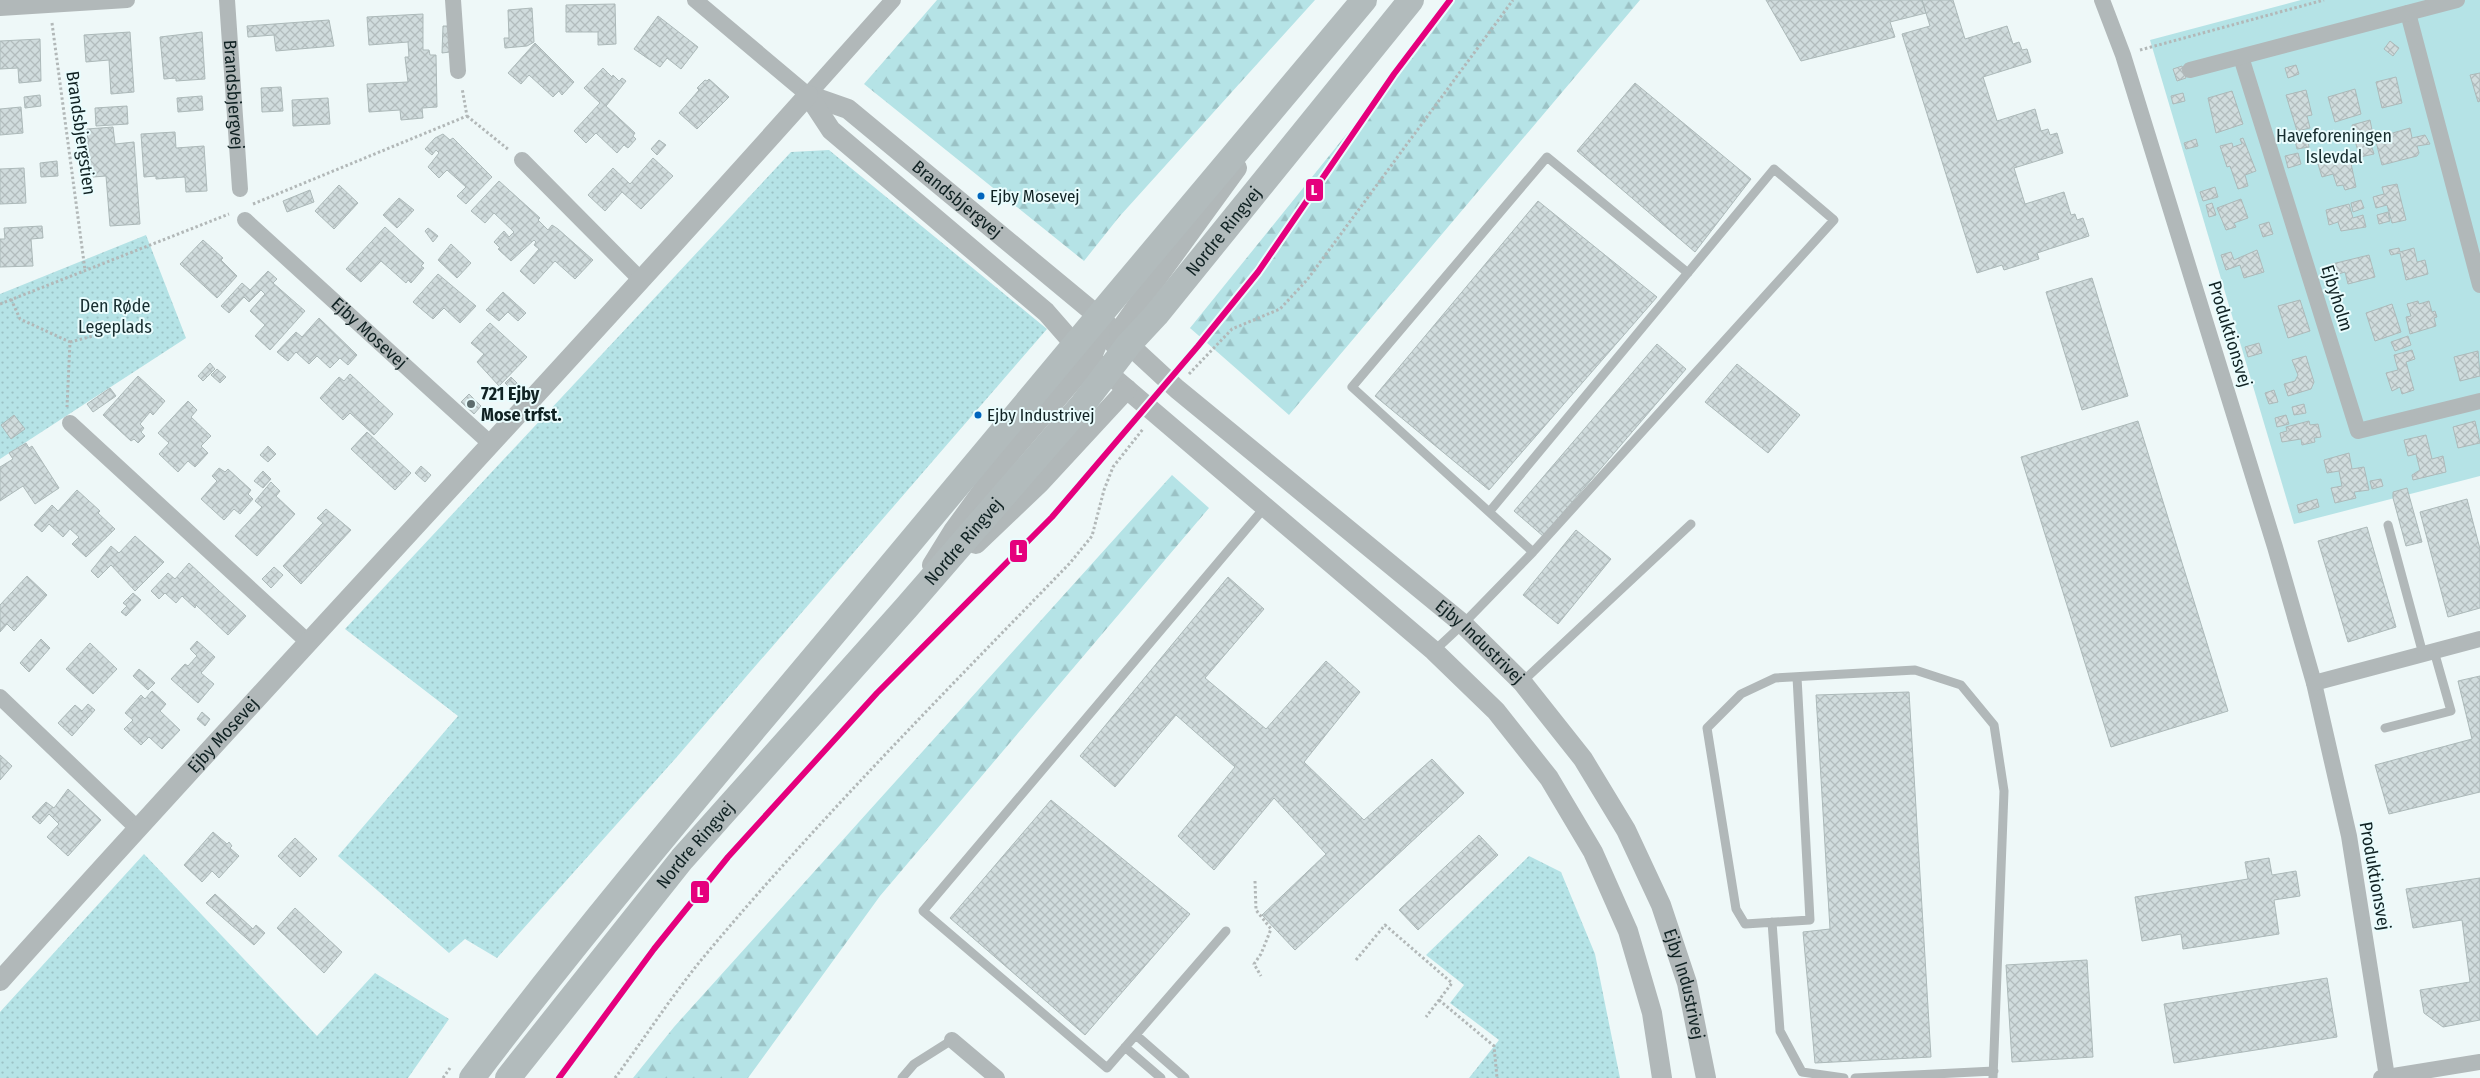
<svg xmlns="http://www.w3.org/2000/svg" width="2480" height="1078" viewBox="0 0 2480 1078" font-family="'Fira Sans Condensed',sans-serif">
<defs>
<pattern id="grass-dots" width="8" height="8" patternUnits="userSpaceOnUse" patternTransform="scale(1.25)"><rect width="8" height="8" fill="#b5e3e6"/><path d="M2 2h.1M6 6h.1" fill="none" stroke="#9bc2c5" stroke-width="1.8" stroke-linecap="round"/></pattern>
<pattern id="forest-firs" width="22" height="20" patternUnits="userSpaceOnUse" patternTransform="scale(1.25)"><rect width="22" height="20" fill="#b5e3e6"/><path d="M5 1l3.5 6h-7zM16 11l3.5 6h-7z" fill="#9bc2c5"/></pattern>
<pattern id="building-cross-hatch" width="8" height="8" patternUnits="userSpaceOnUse" patternTransform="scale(1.25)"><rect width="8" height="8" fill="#d0dcdd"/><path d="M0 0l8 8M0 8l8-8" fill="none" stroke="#b2bcbd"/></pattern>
</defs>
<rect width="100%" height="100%" fill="#eef8f8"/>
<path fill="url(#grass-dots)" d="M829 150 1047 329 675 759 497 958 465 939 449 953 338 856 458 716 345 629 791 152Z
M146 235 186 338 0 459V294Z
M144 854 317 1036 375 973 449 1019 408 1078H0V1012Z
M1529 856 1561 872 1595 954 1620 1078H1469L1499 1040 1450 1003 1464 985 1426 955Z"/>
<path fill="url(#forest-firs)" d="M937 0H1315L1119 217 1084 261 864 84Z
M1455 0H1640L1289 415 1190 328Z
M1172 475 1209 508 880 896 748 1078H633L674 1027Z"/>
<path fill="#b5e3e6" d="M2301 0H2480V476L2294 524 2150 40Z"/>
<path fill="url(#building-cross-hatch)" stroke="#acb9b9" d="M1766 0H1922L1926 13 1890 22 1895 37 1801 61Z
M1922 0H1953L1965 39 2007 26 2013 44 2019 42 2022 50 2027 49 2031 62 1983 77 1997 121 2035 109 2041 131 2048 129 2050 135 2057 133 2063 153 2014 168 2025 204 2064 192 2071 215 2075 214 2077 220 2083 218 2089 236 2037 253 2039 259 2004 270 2002 265 1977 273 1902 34 1930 26Z
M615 4 616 44 598 45V32H566V5Z
M532 8 534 42 527 46 505 48 504 38H509L508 10Z
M423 14V50H429L430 55H436L437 107 422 108 423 118 401 120 400 110 369 112 367 84 408 82 405 57H409L408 42 369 45 367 17Z
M658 16 698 47 681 69 667 58 660 67 634 49Z
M329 20 334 46 276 51 274 35 248 37 247 26Z
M443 26H448L450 52 442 53Z
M130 32 134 92 111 94 109 60 86 62 84 35Z
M202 32 205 79 176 81V78L164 79 160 37Z
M40 39 41 81 19 83 18 68 0 69V41Z
M2390 41 2399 48 2393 56 2384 49Z
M535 43 574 82 562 95 559 91 553 97 529 75 521 84 508 73Z
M2296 65 2299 74 2288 78 2285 68Z
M2182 66 2186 78 2177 81 2173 69Z
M603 68 612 77 613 75 619 81 622 78 626 81 606 106 635 133 633 136 636 139 628 148 624 145 617 153 596 133 586 143 574 131 600 103 584 88Z
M2480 73V101L2478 102 2470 75Z
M2396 77 2402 103 2382 108 2376 82Z
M709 79 729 97 697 129 679 113 699 90 697 88 705 80 707 81Z
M1635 83 1751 179 1695 252 1577 151Z
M281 87 283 111 262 112 261 88Z
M2355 89 2361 114 2335 122 2328 97Z
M2306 90 2312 115 2307 116 2310 128 2297 131 2286 95Z
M2232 91 2243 124 2216 133 2208 98Z
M2183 93 2185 101 2173 104 2171 96Z
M40 95 41 106 25 108 24 97Z
M202 96 203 110 178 112 177 98Z
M328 98 330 124 293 126 292 100Z
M127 106 128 124 96 126 95 108Z
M21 107 23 133 0 135V109Z
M2370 120 2372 130 2354 134 2352 125Z
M113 127 115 144 134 142 140 224 110 226 106 176 93 177V171H90L87 129Z
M2410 128 2412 138 2425 135 2430 144 2417 146 2419 153 2417 156 2382 165 2375 138Z
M175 132 176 148 204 146 207 191 186 192 185 177 156 179V176L144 177 141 134Z
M443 134 450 140 453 138 492 177 466 204 457 196 466 187 447 170 439 178 428 167 439 153 436 150 432 155 425 149 435 138Z
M2368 135 2374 154 2360 157 2354 138Z
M2243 138 2256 171 2245 175 2248 186 2238 189 2230 166 2227 167 2220 146 2232 143 2233 147 2242 144 2240 139Z
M2307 138 2309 147 2297 149 2295 141Z
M2196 139 2198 146 2186 149 2184 143Z
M659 140 666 145 657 155 651 149Z
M2298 153 2301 164 2288 168 2285 156Z
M2349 154 2356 187 2345 190 2343 185 2337 186 2333 174 2322 177 2318 164Z
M653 158 673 176 641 209 622 192 605 211 588 195 613 168 630 184Z
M57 161 58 176 41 177 40 163Z
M24 168 26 203 0 204V169Z
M499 181 540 218 538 220 548 230 552 225 558 229 593 260 575 279 555 261 534 284 520 271 539 249 534 245 536 242 534 240 511 261 498 249 500 248 494 242 504 231 509 237 514 232 494 213 485 223 471 211Z
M2397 184 2406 220 2392 223 2387 205 2376 208 2373 197 2384 194 2382 187Z
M339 185 358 203 334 229 315 211Z
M2215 187 2218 197 2203 201 2200 192Z
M310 190 314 202 287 212 283 201Z
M399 198 414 210 397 228 383 215Z
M2241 199 2248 218 2234 223 2236 227 2226 230 2217 208Z
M2361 200 2364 208 2353 212 2351 203Z
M1538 201 1657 297 1489 490 1375 396Z
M2212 203 2216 215 2209 217 2206 205Z
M2349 204 2353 218 2363 215 2366 227 2341 231 2338 222 2329 225 2326 210Z
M2388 212 2390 221 2379 224 2377 215Z
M2269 222 2273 234 2263 237 2259 225Z
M42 226 43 238 31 239 33 266 0 267V239H5L4 228Z
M385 227 424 263 421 266 424 268 411 283 408 280 406 283 381 261 361 282 346 269Z
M428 228 438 236 433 242 425 231Z
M203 240 223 258 221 260 237 276 217 298 180 264Z
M451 244 471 263 457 278 438 260Z
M2399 248 2400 252 2414 248 2417 262 2425 260 2428 274 2406 280 2400 253 2391 255 2389 250Z
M2257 250 2264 272 2244 278 2240 265 2226 270 2221 255 2231 252 2234 260Z
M2369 255 2375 277 2348 284 2345 272 2335 275 2332 264Z
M268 271 277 279 273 283 305 311 270 350 255 336 265 325 250 311 265 294 261 290 249 302 244 297 229 313 221 306 242 283 250 290Z
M438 274 476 306 460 323 444 308 433 319 413 302Z
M2092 278 2128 396 2082 410 2046 292Z
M503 292 526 313 518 321 508 312 499 321 486 310Z
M2300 300 2310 331 2288 338 2278 306Z
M2418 301 2419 304 2429 301 2432 312 2435 311 2437 317 2434 318 2436 326 2410 334 2406 317 2411 316 2407 304Z
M2392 304 2401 332 2375 341 2366 313Z
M319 318 357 355 348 365 340 358 330 368 317 356 309 364 296 352 288 361 277 352 296 332 302 337Z
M490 323 527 357 499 386 477 362 484 354 471 343Z
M2408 336 2411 345 2395 351 2391 342Z
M2259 343 2262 353 2248 357 2245 347Z
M1657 344 1686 369 1543 536 1514 511Z
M2412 350 2415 359 2406 362 2414 390 2402 394 2400 387 2392 391 2386 373 2398 370 2394 355Z
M2478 351 2480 376 2460 381 2454 357Z
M2306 356 2314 382 2311 389 2288 396 2284 384 2295 381 2298 375 2292 360Z
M210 363 215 369 203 381 198 376Z
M1737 364 1800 415 1768 453 1705 402Z
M217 369 226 377 220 383 211 375Z
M350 374 393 414 374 435 350 413 343 420 320 398 339 377 344 381Z
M138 376 165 401 153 415 150 412 140 424 144 428 141 432 145 436 138 443 134 439 131 441 103 415Z
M511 377 519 385 513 391 505 383Z
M110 388 116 396 93 412 87 404Z
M2274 390 2278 402 2269 404 2265 393Z
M469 394 481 406 474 414 461 402Z
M188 401 197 410 191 417 211 436 201 446 208 453 195 467 188 461 178 472 159 454 169 443 158 433Z
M2304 404 2306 413 2294 415 2292 407Z
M14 415 25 429 11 439 1 425Z
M2286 415 2289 424 2277 427 2275 418Z
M2138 421 2228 711 2111 747 2021 457Z
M2309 421 2310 425 2318 424 2321 437 2314 438 2315 442 2302 445 2301 439 2282 442 2280 433 2287 431 2286 427Z
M2475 421 2480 443 2458 448 2453 427Z
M367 432 411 473 395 490 351 449Z
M2426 435 2432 459 2443 456 2446 472 2413 480 2412 475 2420 470 2416 454 2408 456 2404 440Z
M26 443 29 448 32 446 59 488 35 504 23 486 0 501V467L13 459 9 453Z
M268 446 276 454 268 462 260 455Z
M2349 453 2352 469 2364 467 2369 490 2354 492 2356 498 2335 503 2331 488 2342 486 2339 471 2327 473 2324 460Z
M421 466 431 475 425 482 415 473Z
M219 468 225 472 228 469 251 490 248 494 253 499 240 514 234 509 224 520 201 499 217 481 212 476Z
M263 471 271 479 263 488 254 481Z
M2381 479 2383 486 2372 489 2370 481Z
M271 482 280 491 276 496 295 514 257 556 235 536 262 507 255 501Z
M2407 488 2422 542 2406 546 2393 498V492Z
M77 490 100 511 98 513 115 529 86 557 72 544 79 537 70 529 63 537 49 524 42 532 34 525 52 505 58 511Z
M2317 499 2319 507 2299 513 2297 505Z
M2467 499 2480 549V608L2448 617 2420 512Z
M326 509 351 530 301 584 283 566 323 523 317 518Z
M2367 527 2396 627 2348 642 2318 541Z
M1576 530 1611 559 1558 624 1523 595Z
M135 536 164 562 135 591 111 565 98 578 91 571 111 546 119 553Z
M189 563 246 616 228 635 196 605 195 608 182 596 176 603 165 593 159 599 151 591 168 573 175 579Z
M274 567 283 575 271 588 262 579Z
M27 576 47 595 14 631 7 624 0 632V605Z
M1228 577 1264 609 1205 678 1266 729 1326 661 1360 692 1304 762 1364 820 1432 759 1464 793 1295 950 1262 915 1326 854 1274 798 1214 870 1178 836 1235 767 1176 715 1115 787 1080 756Z
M133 593 141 600 126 616 121 612 127 606 123 603Z
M41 639 50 648 29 672 20 663Z
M197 641 215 657 201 673 214 684 198 703 171 679 185 664 188 666 197 656 190 649Z
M90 643 117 669 93 694 66 669Z
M139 669 155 683 148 690 133 676Z
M2480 676V792L2389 814 2375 765 2472 739 2458 681Z
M152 691 166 704 160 711 180 730 162 749 149 737 141 745 124 729 133 720 125 713 141 695 145 699Z
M1909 692 1931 1057 1815 1063 1803 932 1830 929 1816 695Z
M88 704 95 710 72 736 58 723 75 705 82 711Z
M202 712 210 719 205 726 197 719Z
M0 755 12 766 0 780Z
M68 789 101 820 68 856 47 837 59 824 49 814 40 824 32 817 46 802 54 808Z
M1051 800 1190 914 1085 1035 950 918Z
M213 832 227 844 229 842 232 846 230 848 239 856 219 878 212 871 202 882 184 865Z
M1479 835 1498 855 1418 930 1399 910Z
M295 838 317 859 300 877 278 856Z
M2269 858 2272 875 2296 871 2300 896 2274 900 2279 934 2183 949 2181 934 2142 941 2135 897 2248 879 2245 862Z
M2480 878V1020L2443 1027 2424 1013 2420 990 2470 982 2462 920 2413 928 2406 889Z
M215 894 253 929 256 925 265 933 254 945 206 903Z
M295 908 342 952 324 973 277 928Z
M2087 960 2093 1057 2012 1062 2006 965Z
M2327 978 2337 1037 2174 1063 2164 1004Z"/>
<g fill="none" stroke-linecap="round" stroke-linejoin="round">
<path stroke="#b2b8b8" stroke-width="3" stroke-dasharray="2.5 2.5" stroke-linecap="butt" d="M52 23 85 270
M2140 50 2324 0
M467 116 509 150
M253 204 467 116 462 88
M11 299 20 319 70 342 67 407
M0 304 229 214
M70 342 101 334
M1189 374 1232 329 1280 309 1307 280 1513 0
M1255 881 1256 910 1271 929 1261 954 1254 964 1261 976
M1356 960 1385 925 1452 983 1426 1017
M1439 1000 1494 1046 1497 1078
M443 1078 450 1068
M615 1078C644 1039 671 997 702 959 817 821 944 693 1070 563L1092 536 1104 490 1113 467 1143 429"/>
<path stroke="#b1b8b9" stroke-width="9" d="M2388 525 2423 654
M1533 552 1352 387 1547 157 1688 273
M1434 651 1463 624 1533 552 1834 220 1774 169 1490 511
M1797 677 1810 920 1745 924 1736 909 1707 728 1741 694 1775 678 1915 670 1961 685 1994 725 2004 791 1993 1078
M1522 682 1691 524
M2385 728 2451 711 2434 651
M1772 922 1780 1031 1802 1072 1844 1078
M1226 931 1107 1068 923 911 1265 507
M1136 1035 1185 1078
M1125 1047 1161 1078
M902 1078 914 1064 952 1040
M1855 1078 1994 1071"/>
<g stroke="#b1b8b9" stroke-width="16">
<path id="s1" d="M227 0 240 189"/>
<path d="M453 0 458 71"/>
<path d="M695 0 808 95 893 0"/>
<path d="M2102 0 2123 55 2275 547 2314 683 2349 836 2387 1077"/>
<path d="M0 8 127 0"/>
<path d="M2408 13 2480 285"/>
<path d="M2241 57 2358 431 2480 401"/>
<path d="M2190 70 2457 0"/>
<path d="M522 160 642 281"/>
<path id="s2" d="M245 220 492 445"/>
<path d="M70 423 308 642"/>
<path d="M2314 683 2480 639"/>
<path d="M0 697 137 828"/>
<path d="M952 1040 997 1078"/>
<path d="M2381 1078 2480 1062"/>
</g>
<g stroke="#b1b8b9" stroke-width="20">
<path id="s3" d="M808 95 848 109 1098 316 1177 389 1463 624 1522 682 1583 759 1626 830 1661 905 1687 983 1706 1078"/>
<path d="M808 95 831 130 1046 312 1074 344 1434 651 1496 711 1549 778 1593 852 1628 931 1652 1013 1662 1078"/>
<path d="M1114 344 1117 334 1136 307 1237 168"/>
<path d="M976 544 1040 483 1127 389"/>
<path d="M932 565 953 531 1004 461 1091 359 1100 337 1098 316"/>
<path id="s4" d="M0 981C267 683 542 393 808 95"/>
</g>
<g stroke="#b2bbbc" stroke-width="26">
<path d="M472 1078C588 925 713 778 836 631 1012 420 1187 210 1364 0"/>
<path id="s5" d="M508 1078 682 859 906 608 1083 404 1129 344 1156 315 1411 0"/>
</g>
<defs>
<path id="tram-1" d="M559 1078 654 949 728 857 877 693 1052 517 1198 346 1258 272 1394 74 1450 0"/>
</defs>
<use href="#tram-1" stroke="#e9fcfd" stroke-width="10"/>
<use href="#tram-1" stroke="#e5007d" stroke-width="6"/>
</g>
<g fill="#0065bd" stroke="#e9fcfd" stroke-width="2">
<circle cx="981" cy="196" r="4.5"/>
<circle cx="978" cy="415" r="4.5"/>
</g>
<circle fill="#5e6d6e" stroke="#e9fcfd" stroke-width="2" cx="471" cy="404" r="5"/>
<g text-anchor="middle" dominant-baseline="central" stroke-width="4" stroke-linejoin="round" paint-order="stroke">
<g font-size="17" fill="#102223" stroke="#e9fcfd" text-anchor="start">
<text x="990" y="196">Ejby Mosevej</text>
<text x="987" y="415">Ejby Industrivej</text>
</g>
<g font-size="18" fill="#102223" stroke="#e9fcfd">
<text stroke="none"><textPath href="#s1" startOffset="95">Brandsbjergvej</textPath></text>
<text transform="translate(81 133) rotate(82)">Brandsbjergstien</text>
<text stroke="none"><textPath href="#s3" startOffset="184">Brandsbjergvej</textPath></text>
<text stroke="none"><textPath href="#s5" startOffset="1109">Nordre Ringvej</textPath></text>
<text transform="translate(2337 298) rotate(73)">Ejbyholm</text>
<text stroke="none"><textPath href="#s2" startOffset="168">Ejby Mosevej</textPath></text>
<text transform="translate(2230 334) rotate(73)">Produktionsvej</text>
<text stroke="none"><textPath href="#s5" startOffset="704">Nordre Ringvej</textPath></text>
<text stroke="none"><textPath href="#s3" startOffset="869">Ejby Industrivej</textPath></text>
<text stroke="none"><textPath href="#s4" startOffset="332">Ejby Mosevej</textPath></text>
<text stroke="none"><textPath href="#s5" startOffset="299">Nordre Ringvej</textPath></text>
<text transform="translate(2375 876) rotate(80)">Produktionsvej</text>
<text stroke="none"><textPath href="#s3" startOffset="1274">Ejby Industrivej</textPath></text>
</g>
<g font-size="18" fill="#172d2f" stroke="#e9fcfd">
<text x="2334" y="136">Haveforeningen<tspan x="2334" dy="21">Islevdal</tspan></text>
<text x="115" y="306">Den Røde<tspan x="115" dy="21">Legeplads</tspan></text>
</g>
<g font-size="18" font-weight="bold" fill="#102223" stroke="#e9fcfd" text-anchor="start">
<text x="481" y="394">721 Ejby<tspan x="481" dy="21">Mose trfst.</tspan></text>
</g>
</g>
<g stroke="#e9fcfd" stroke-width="2">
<rect x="1305" y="178" width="19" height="24" rx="5" fill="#e5007d"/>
<rect x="1009" y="539" width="19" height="24" rx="5" fill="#e5007d"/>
<rect x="690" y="880" width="20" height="24" rx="5" fill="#e5007d"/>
</g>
<g font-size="14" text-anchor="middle" font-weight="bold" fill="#fff">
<text x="1314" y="195">L</text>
<text x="1019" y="555">L</text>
<text x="700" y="897">L</text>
</g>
</svg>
